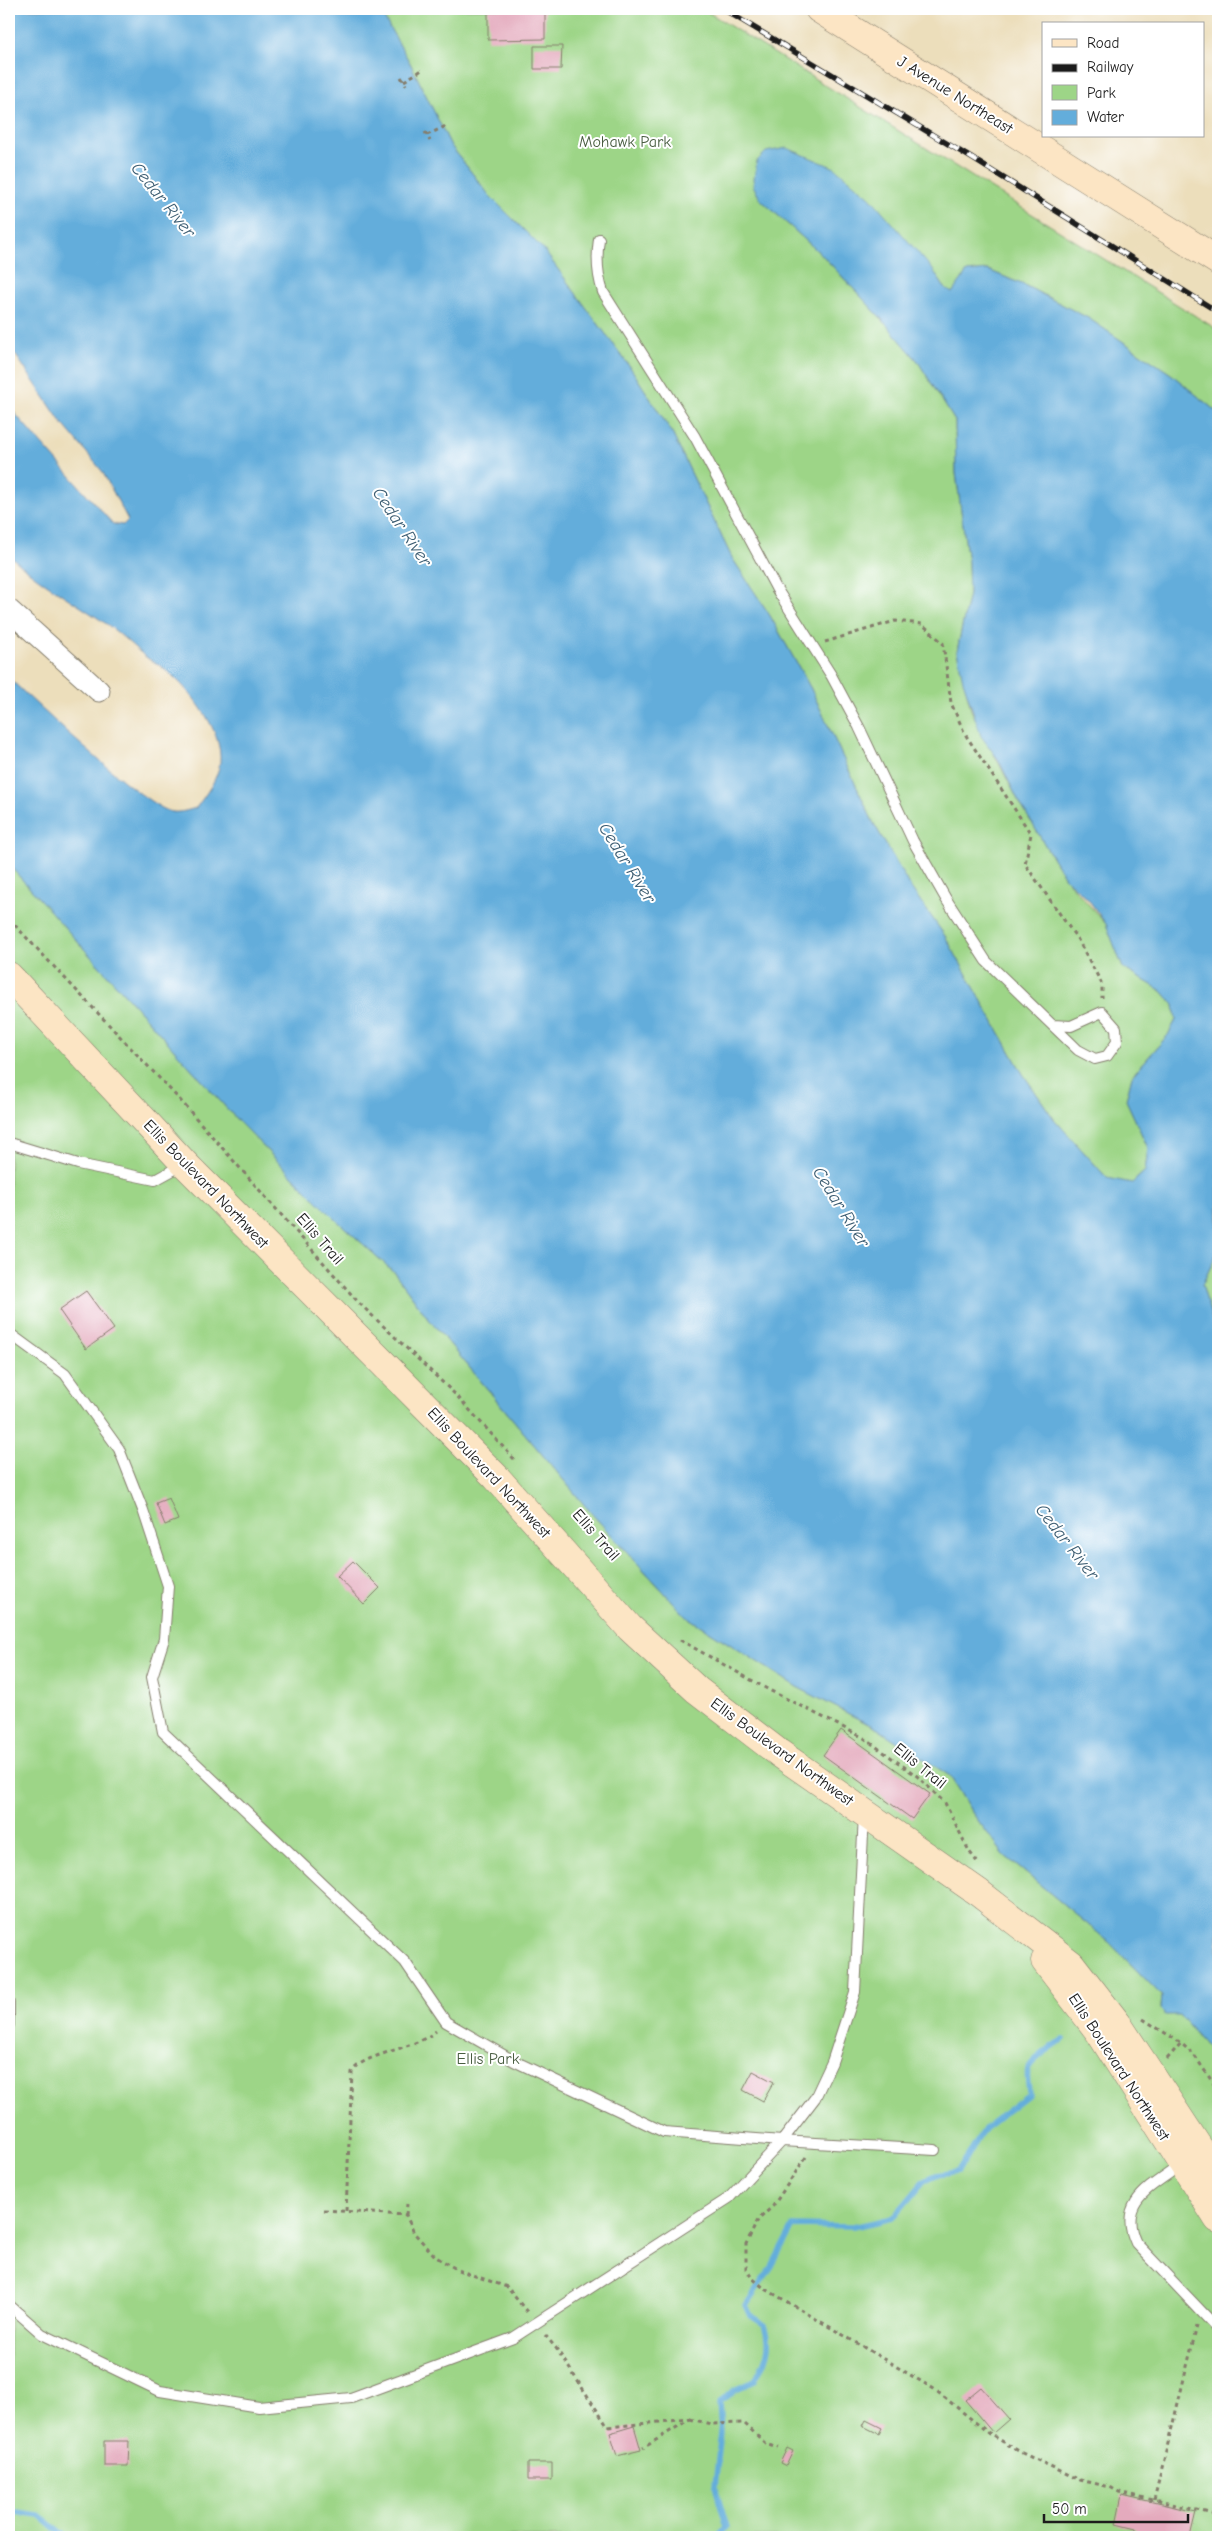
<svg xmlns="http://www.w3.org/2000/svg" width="1227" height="2546" viewBox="0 0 1227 2546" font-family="'Comic Neue',sans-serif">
<rect width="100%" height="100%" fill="#fff"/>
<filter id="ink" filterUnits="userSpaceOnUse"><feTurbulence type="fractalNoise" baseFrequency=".02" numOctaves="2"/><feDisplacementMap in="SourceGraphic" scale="10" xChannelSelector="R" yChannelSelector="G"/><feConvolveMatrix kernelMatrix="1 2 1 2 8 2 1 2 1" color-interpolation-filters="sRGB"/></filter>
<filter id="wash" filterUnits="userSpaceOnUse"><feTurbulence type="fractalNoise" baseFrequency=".0096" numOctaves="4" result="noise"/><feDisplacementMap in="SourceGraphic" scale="20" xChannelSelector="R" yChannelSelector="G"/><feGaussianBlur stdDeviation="1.12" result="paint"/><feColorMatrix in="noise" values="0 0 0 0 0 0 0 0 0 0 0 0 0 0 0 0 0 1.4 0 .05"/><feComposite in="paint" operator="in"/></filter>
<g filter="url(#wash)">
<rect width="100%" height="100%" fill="#ecdebb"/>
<path fill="#9dd587" stroke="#5c7852" d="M379 9H703L1218 330V413L1171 374 1088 318 1024 285 988 270 968 272 952 293 944 287 933 270 760 199 823 256 881 318 917 360 955 421 956 473 968 562 969 594 957 651 971 710 1018 800 1065 878 1106 924 1123 968 1162 991 1174 1005 1176 1020 1168 1035 1132 1076 1126 1100 1148 1148 1145 1171 1131 1184 1107 1178 1054 1119 1023 1074 945 936 909 885 873 822 811 689 769 614 732 558 671 431 630 367 543 249 489 195 451 146 410 63Z
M9 865 239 1122 332 1216 394 1272 428 1318 592 1514 687 1617 797 1687 878 1729 950 1776 971 1811 1004 1855 1109 1942 1162 1996 1161 2008 1179 2015 1218 2059V2537H9Z
M1218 1251V1330L1213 1322 1202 1285Z"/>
<path fill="#63addb" stroke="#40647c" d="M9 9H379L410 63 451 146 489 195 543 249 630 367 671 431 732 558 769 614 811 689 873 822 909 885 945 936 1023 1074 1054 1119 1107 1178 1132 1183 1145 1171 1148 1148 1126 1100 1132 1076 1168 1035 1176 1020 1174 1005 1162 991 1123 968 1106 924 1088 899 1065 878 1018 800 998 759 981 736 963 681 957 651 969 594 968 562 956 473 955 421 917 360 881 318 823 256 760 199 753 185 757 161 766 152 787 148 835 168 870 197 933 270 944 287 952 293 967 272 988 270 1024 285 1088 318 1171 374 1218 413V1251L1202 1285 1213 1322 1218 1330V2059L1179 2015H1165L1161 2008 1162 1996 1109 1942 1004 1855 971 1811 950 1776 878 1729 797 1687 687 1617 592 1514 428 1318 394 1272 332 1216 239 1122 9 865V678C33 701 149 811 173 812 180 813 189 810 196 808 206 794 218 779 220 762 223 728 187 686 162 667 157 663 151 661 146 657 133 647 122 635 108 625 75 602 39 582 9 555V407L113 524 123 525 128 520 102 471 61 422 9 345Z"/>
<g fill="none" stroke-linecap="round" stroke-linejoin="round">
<path stroke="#63addb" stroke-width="5.5" d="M9 2512 40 2516 65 2537
M719 2537 727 2527 715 2486 721 2432 719 2403 736 2389 755 2381C765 2362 773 2346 765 2325L751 2316 746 2305 772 2266 793 2226 853 2227 893 2218 925 2180 936 2175 958 2172 984 2129 1029 2094C1029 2087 1026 2077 1028 2070 1031 2059 1054 2047 1063 2039"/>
</g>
<g id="blocks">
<path fill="#e4aabd" d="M488 9H545V39L488 40Z
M534 46H562L561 69H534Z
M86 1291 114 1329 86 1349 59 1310Z
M169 1498 178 1520 165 1525 156 1503Z
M353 1561 380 1588 364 1604 337 1576Z
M841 1730 930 1794 912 1819 823 1755Z
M753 2071 774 2082 763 2101 743 2090Z
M981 2387 1009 2419 993 2433 965 2400Z
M866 2420 882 2428 879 2434 863 2426Z
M634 2426 641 2450 617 2456 610 2433Z
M104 2441H129L128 2466H104Z
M787 2448 793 2451 786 2466 780 2463Z
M528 2463H552V2480H528Z
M1122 2495 1196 2512 1190 2537 1159 2535V2537H1134L1136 2529 1116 2524Z
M1218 2521V2537H1214Z"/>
</g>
</g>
<g filter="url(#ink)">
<use href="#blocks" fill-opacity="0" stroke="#847d6c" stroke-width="1"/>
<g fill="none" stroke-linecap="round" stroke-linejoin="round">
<defs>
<path id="lane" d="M599 239C596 259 597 274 603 292L695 437 776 588 831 675 859 727 913 841 946 899 986 961 1078 1050 1095 1059 1107 1056 1117 1042 1116 1028 1102 1012 1071 1026 1053 1025
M9 1143 78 1164 155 1180 184 1164
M9 1333 65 1374 119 1449 143 1510 168 1586 164 1639 152 1677 163 1732 405 1962 446 2022 514 2061 664 2132 782 2141 815 2098 832 2062 855 1992 864 1815
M9 2003V2025
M1182 2164C1153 2186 1116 2201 1136 2243L1218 2329
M9 2305 42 2334 160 2391 259 2407 351 2398 513 2338 729 2198 782 2141 935 2150"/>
<path id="street" d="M9 610 99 691"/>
<path id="secondary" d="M819 9 1218 261
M9 976 185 1164 496 1477 630 1628 697 1690 779 1753 979 1893 1071 1964 1117 2023 1218 2177
M1045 1961 1100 2033 1218 2219"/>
</defs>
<use href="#lane" stroke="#847d6c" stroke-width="12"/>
<use href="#street" stroke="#847d6c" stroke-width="23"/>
<use href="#secondary" stroke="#847d6c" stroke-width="29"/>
<path stroke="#847d6c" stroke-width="3" stroke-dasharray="4 4" stroke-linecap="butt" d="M401 77 406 85
M404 81 422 70
M425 132 430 141
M427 135 446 126
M825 642 895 621 922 624 943 643 951 703 965 734 1031 834 1025 864 1078 940 1102 984V998
M9 919 180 1100 359 1303 457 1396 514 1459
M680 1640 769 1690 864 1738 917 1776 945 1803 969 1851 978 1863
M1143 2019 1181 2043 1194 2055 1218 2090
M1167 2059 1181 2043
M806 2157 773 2206 758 2220 746 2244V2269L752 2278 764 2288 934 2389 990 2434 1022 2453 1080 2480 1110 2487 1119 2492 1218 2515
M324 2210 406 2215 414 2233 436 2257 458 2270 507 2287 527 2312
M346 2211 352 2072C363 2053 414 2050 436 2031
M406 2215 407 2204
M545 2335 556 2348 608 2427 690 2419 643 2448
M690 2419 711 2424 744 2423 765 2443 778 2447
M1154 2500 1197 2326"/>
<use href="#lane" stroke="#fff" stroke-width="10"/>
<use href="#street" stroke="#fff" stroke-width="21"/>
<use href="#secondary" stroke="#fce5c4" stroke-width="28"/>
<defs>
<path id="rail" d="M723 9 973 159 1218 312"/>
</defs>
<use href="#rail" stroke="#1c1c1c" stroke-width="5.5"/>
<use href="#rail" stroke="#fff" stroke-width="4" stroke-dasharray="11" stroke-linecap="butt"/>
</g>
</g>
<g text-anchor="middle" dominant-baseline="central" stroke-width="4" stroke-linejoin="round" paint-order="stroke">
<g font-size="16" fill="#1c1c1c" stroke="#fff">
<text transform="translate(955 95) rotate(32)">J Avenue Northeast</text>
<text transform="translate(206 1184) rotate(46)">Ellis Boulevard Northwest</text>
<text transform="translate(320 1239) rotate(49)">Ellis Trail</text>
<text transform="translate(489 1473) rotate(47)">Ellis Boulevard Northwest</text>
<text transform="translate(596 1535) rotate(49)">Ellis Trail</text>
<text transform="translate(782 1752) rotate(36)">Ellis Boulevard Northwest</text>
<text transform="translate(920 1766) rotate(39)">Ellis Trail</text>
<text transform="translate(1119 2067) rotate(57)">Ellis Boulevard Northwest</text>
</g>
<g font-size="16" fill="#495d41" stroke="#fff">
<text x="625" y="142">Mohawk Park</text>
<text x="488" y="2059">Ellis Park</text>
</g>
<g font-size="18" font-style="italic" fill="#3c5d72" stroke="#fff">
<text transform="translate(163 200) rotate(51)">Cedar River</text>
<text transform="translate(402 527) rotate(56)">Cedar River</text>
<text transform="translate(627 863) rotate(58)">Cedar River</text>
<text transform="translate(841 1207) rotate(58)">Cedar River</text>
<text transform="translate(1067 1542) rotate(52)">Cedar River</text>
</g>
</g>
<rect width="1227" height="2546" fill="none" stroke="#fff" stroke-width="30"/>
<rect x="1042" y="22" width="162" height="115" fill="#ffffff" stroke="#a4a4a4"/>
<rect x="1052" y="39" width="25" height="8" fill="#fce5c4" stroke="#a4a4a4"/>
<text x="1087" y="48" font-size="15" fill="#1c1c1c">Road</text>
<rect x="1052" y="64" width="25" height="8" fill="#1c1c1c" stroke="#a4a4a4"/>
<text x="1087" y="72" font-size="15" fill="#1c1c1c">Railway</text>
<rect x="1052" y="85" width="25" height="15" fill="#9dd587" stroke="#a4a4a4"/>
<text x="1087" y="98" font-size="15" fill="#1c1c1c">Park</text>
<rect x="1052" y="110" width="25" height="15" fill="#63addb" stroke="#a4a4a4"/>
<text x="1087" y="122" font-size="15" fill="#1c1c1c">Water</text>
<path d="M1044 2514v8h144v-8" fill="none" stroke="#1c1c1c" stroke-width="2.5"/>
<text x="1052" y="2514" font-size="15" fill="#1c1c1c" stroke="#ffffff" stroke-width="4" paint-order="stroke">50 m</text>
</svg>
